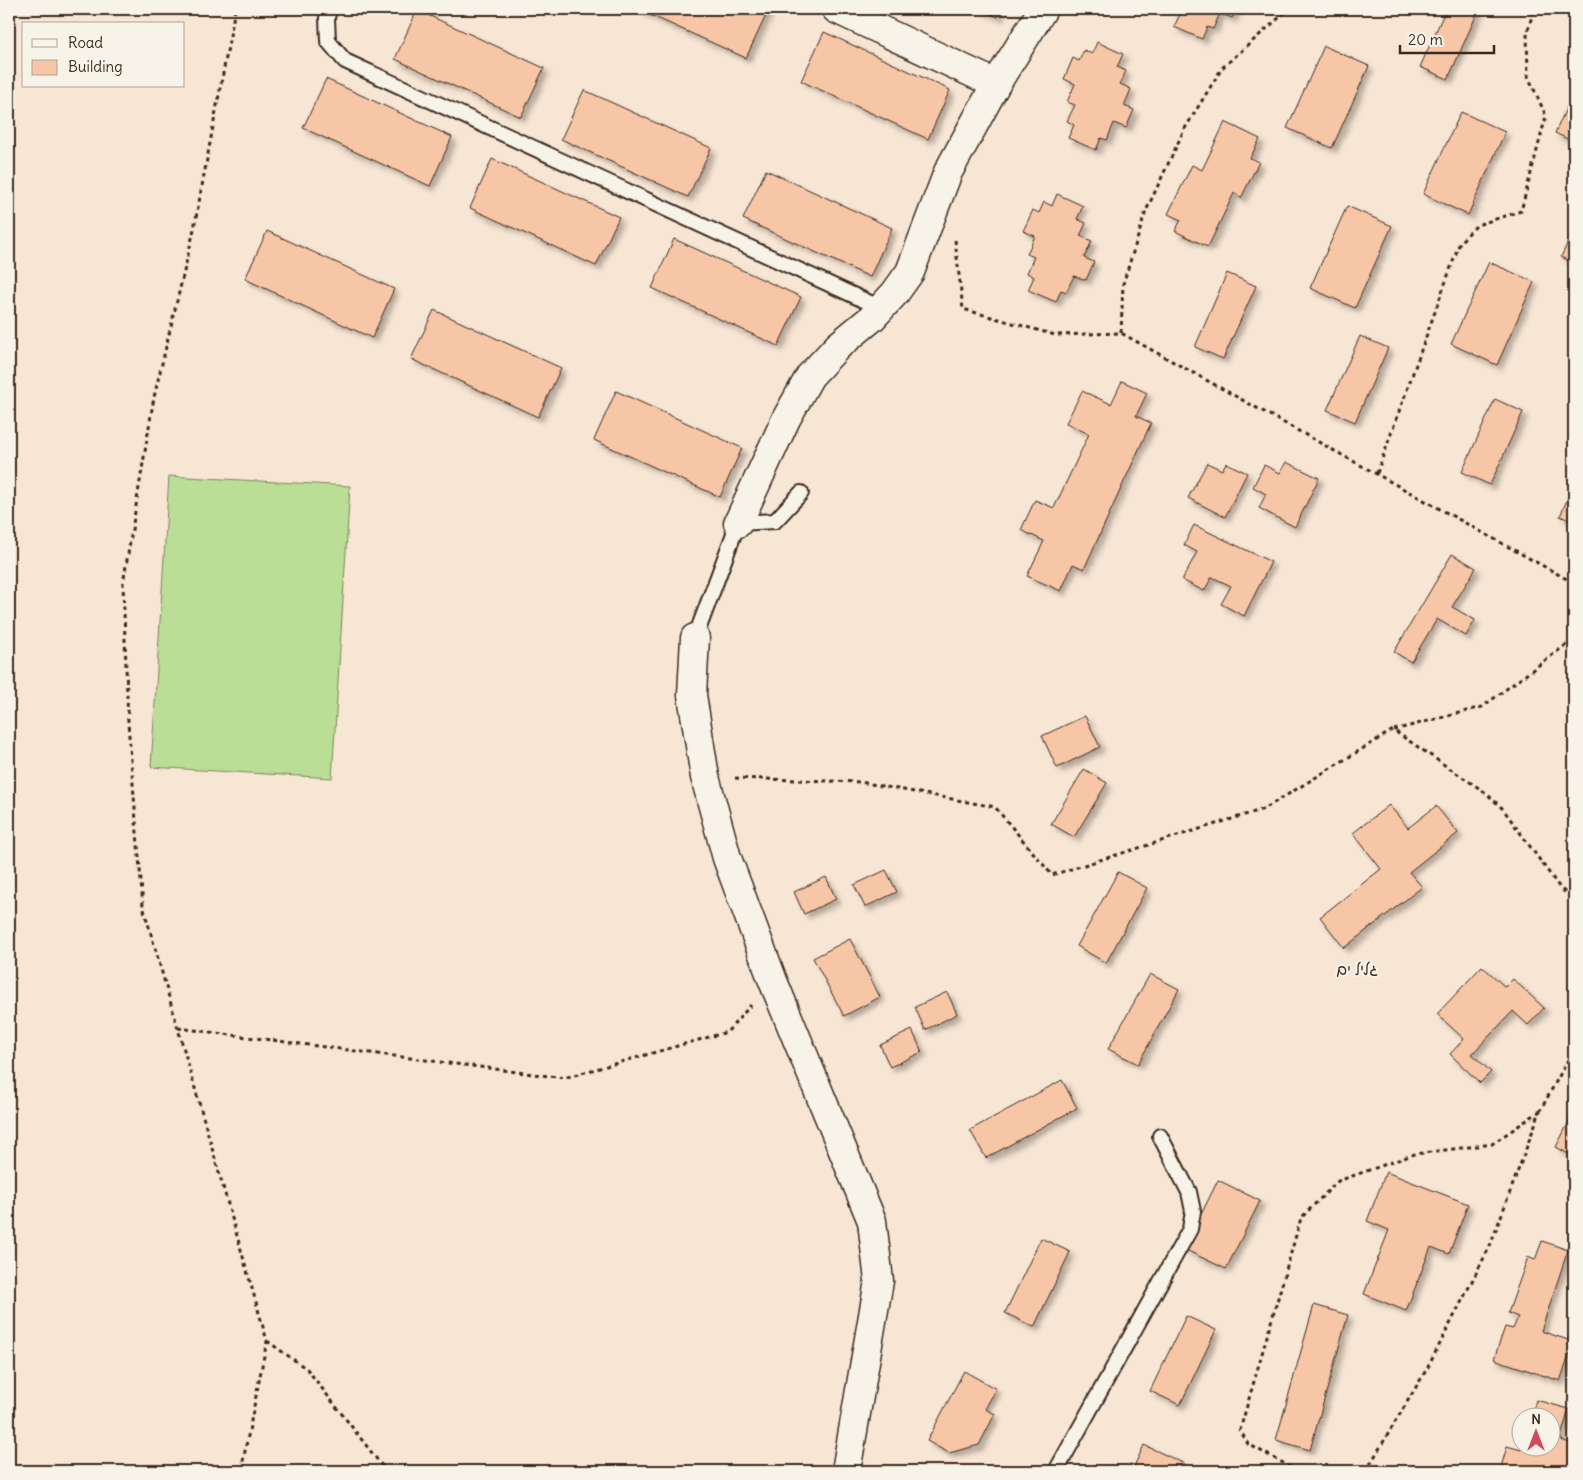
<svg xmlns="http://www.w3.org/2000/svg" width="1583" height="1480" viewBox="0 0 1583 1480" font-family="Delius,'Playpen Sans Hebrew',sans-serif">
<defs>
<filter id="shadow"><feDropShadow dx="4.5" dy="4.5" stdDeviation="2.5" flood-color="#0004"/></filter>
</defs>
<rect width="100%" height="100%" fill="#f7e6d4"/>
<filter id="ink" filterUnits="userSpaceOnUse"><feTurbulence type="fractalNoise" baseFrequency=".02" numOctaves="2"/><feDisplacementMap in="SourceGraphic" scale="10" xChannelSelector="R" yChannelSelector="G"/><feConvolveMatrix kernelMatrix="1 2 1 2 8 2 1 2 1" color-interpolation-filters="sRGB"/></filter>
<g filter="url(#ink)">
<path fill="#bbde97" stroke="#7b845a" d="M169 476 350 486 332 778 151 767Z"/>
<path fill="#f7c6a7" stroke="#3b2a1e" filter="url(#shadow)" d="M637 9H769L746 58Z
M979 9H1002L998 17Z
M1174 9H1236L1232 18 1220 13 1213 29 1207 27 1202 39 1174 27 1180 14 1173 11Z
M1446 9H1479L1448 79 1420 67Z
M417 10 544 68 521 117 395 59Z
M824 32 950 90 928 139 801 81Z
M1097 42 1123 54 1117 67 1126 71 1120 84 1131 89 1124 106 1134 110 1126 128 1114 123 1107 140 1101 138 1096 150 1068 138 1074 125 1067 121 1075 105 1067 102 1075 84 1064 79 1073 58 1079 61 1084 50 1092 54Z
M1324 46 1369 66 1332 148 1287 128Z
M326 79 452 137 430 186 303 128Z
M584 90 711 148 688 197 561 139Z
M1574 91V142L1555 133Z
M1461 112 1505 132 1468 215 1423 194Z
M1225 122 1260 139 1250 158 1259 162 1241 198 1234 193 1208 247 1175 231 1181 220 1168 214 1192 165 1202 170Z
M492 159 619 217 596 266 470 208Z
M766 170 892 228 870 277 743 219Z
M1057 194 1083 206 1077 219 1086 223 1080 236 1092 241 1084 258 1094 262 1086 280 1074 276 1066 292 1061 290 1056 302 1028 290 1034 277 1027 273 1034 257 1027 254 1035 236 1023 231 1033 210 1039 213 1044 202 1052 206Z
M1347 206 1392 226 1355 308 1310 288Z
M1574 229V263L1561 257Z
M267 231 394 289 372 338 245 279Z
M674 239 801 297 778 346 652 288Z
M1489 262 1534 282 1497 365 1451 344Z
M1227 273 1256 286 1223 359 1195 347Z
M434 310 561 368 538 417 411 359Z
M1360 336 1388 348 1355 422 1327 410Z
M1122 381 1147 393 1136 416 1151 423 1084 569 1073 564 1061 591 1027 576 1044 541 1021 530 1035 500 1054 508 1089 434 1066 423 1082 391 1111 404Z
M616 391 742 448 720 497 594 440Z
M1495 399 1523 412 1490 485 1462 472Z
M1286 462 1319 478 1295 527 1259 508 1266 494 1253 487 1264 465 1280 473Z
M1207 463 1222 470 1226 463 1247 473 1225 517 1188 498Z
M1574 484V522L1560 516Z
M1194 525 1271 562 1244 616 1221 604 1231 586 1212 577 1204 591 1182 580 1197 552 1184 545Z
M1452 554 1476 568 1452 607 1475 620 1466 636 1437 619 1411 662 1394 652Z
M1085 716 1100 747 1057 768 1042 736Z
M1084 769 1107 783 1074 837 1051 824Z
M1389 805 1408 828 1436 806 1458 833 1409 872 1422 887 1344 948 1320 917 1381 869 1353 833Z
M886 870 897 892 865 907 854 885Z
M1118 872 1147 888 1106 963 1077 946Z
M826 877 836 899 804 914 794 892Z
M850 939 880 997 844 1016 813 958Z
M1482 966 1505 987 1513 979 1544 1008 1528 1025 1513 1011 1472 1054 1491 1072 1480 1083 1450 1054 1464 1039 1437 1014Z
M1150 974 1179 989 1138 1064 1108 1049Z
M947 992 957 1014 925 1030 915 1007Z
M912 1030 922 1052 890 1067 880 1045Z
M1062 1080 1077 1108 986 1158 970 1130Z
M1574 1112V1157L1556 1147Z
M1386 1172 1468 1204 1449 1254 1431 1247 1406 1311 1364 1294 1389 1230 1367 1221Z
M1218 1180 1260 1201 1226 1269 1184 1249Z
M1041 1238 1070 1252 1034 1327 1005 1313Z
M1542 1241 1568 1250 1541 1331 1574 1342 1560 1381 1494 1359 1505 1327 1513 1329 1518 1317 1508 1313 1528 1257 1535 1260Z
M1314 1305 1348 1315 1310 1450 1276 1440Z
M1186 1316 1216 1330 1180 1405 1150 1391Z
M964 1371 996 1389 985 1409 995 1414 979 1445 949 1453 927 1441Z
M1536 1400 1569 1409 1560 1440 1574 1444V1451L1568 1471 1543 1465 1541 1471H1500L1507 1446 1521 1450 1522 1448H1550V1418H1531Z
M1144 1445 1185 1464 1182 1471H1132Z"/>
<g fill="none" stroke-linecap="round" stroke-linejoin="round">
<defs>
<path id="service" d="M329 9 327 18 328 41 345 61 881 308
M695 638 738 523 775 521 801 493
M1056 1471 1190 1229 1193 1211 1189 1192 1160 1136"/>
<path id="minor" d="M836 9 996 84
M738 523 786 419 810 376 838 346 872 318 895 293 910 272 948 172 996 84 1043 9
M695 638 692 695 705 777 727 858 773 981 872 1221 879 1281 846 1471"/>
</defs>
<use href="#service" stroke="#3b2a1e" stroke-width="18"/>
<use href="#minor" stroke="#3b2a1e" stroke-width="31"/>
<path stroke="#3b2a1e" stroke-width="3" stroke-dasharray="4 4" stroke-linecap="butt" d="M235 9 193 234 154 397 123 584 128 723 143 906 267 1341 241 1471
M955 240 963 309 1055 335 1121 333 1574 583
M1121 333 1123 284 1146 211 1184 130 1222 68 1289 9
M1377 473 1460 242 1477 225 1521 211 1546 116 1528 76 1527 33 1534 9
M1394 730 1482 707 1574 639
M735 778 860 782 995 807 1052 875 1264 809 1393 730 1486 793 1503 809 1560 888 1574 900
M178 1028 564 1078 727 1032 751 1005
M267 1341 307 1369 386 1471
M1298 1471 1248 1444 1240 1430 1301 1218 1338 1181 1415 1154 1492 1144 1540 1111
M1366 1471 1428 1367 1490 1246 1540 1111 1574 1049"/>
<use href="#service" stroke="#f7f3e8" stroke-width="14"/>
<use href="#minor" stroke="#f7f3e8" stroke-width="28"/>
</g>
</g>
<g text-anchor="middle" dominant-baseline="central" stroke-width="4" stroke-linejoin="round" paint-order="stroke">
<g font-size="16" fill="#3b2a1e" stroke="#f7f3e8">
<text x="1357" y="969">גליל ים</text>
</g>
</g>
<rect width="1583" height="1480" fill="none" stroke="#f7f3e8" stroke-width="30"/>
<rect x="15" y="15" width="1553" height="1450" fill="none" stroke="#3b2a1e" stroke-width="2" filter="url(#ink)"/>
<rect x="22" y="22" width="162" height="65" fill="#f7f3e8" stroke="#aca397"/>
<rect x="32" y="39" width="25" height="8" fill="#f7f3e8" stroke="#aca397"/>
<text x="68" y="48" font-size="15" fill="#3b2a1e">Road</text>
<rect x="32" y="60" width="25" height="15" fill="#f7c6a7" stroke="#aca397"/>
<text x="68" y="72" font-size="15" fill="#3b2a1e">Building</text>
<g transform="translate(1536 1432)"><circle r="24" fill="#f7f3e8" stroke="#aca397"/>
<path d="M0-4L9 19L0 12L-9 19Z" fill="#d1495b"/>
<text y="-8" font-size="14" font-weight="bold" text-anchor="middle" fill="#3b2a1e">N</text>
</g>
<path d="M1400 45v8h94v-8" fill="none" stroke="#3b2a1e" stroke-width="2.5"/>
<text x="1408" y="45" font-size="15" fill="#3b2a1e" stroke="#f7f3e8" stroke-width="4" paint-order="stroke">20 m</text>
</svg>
